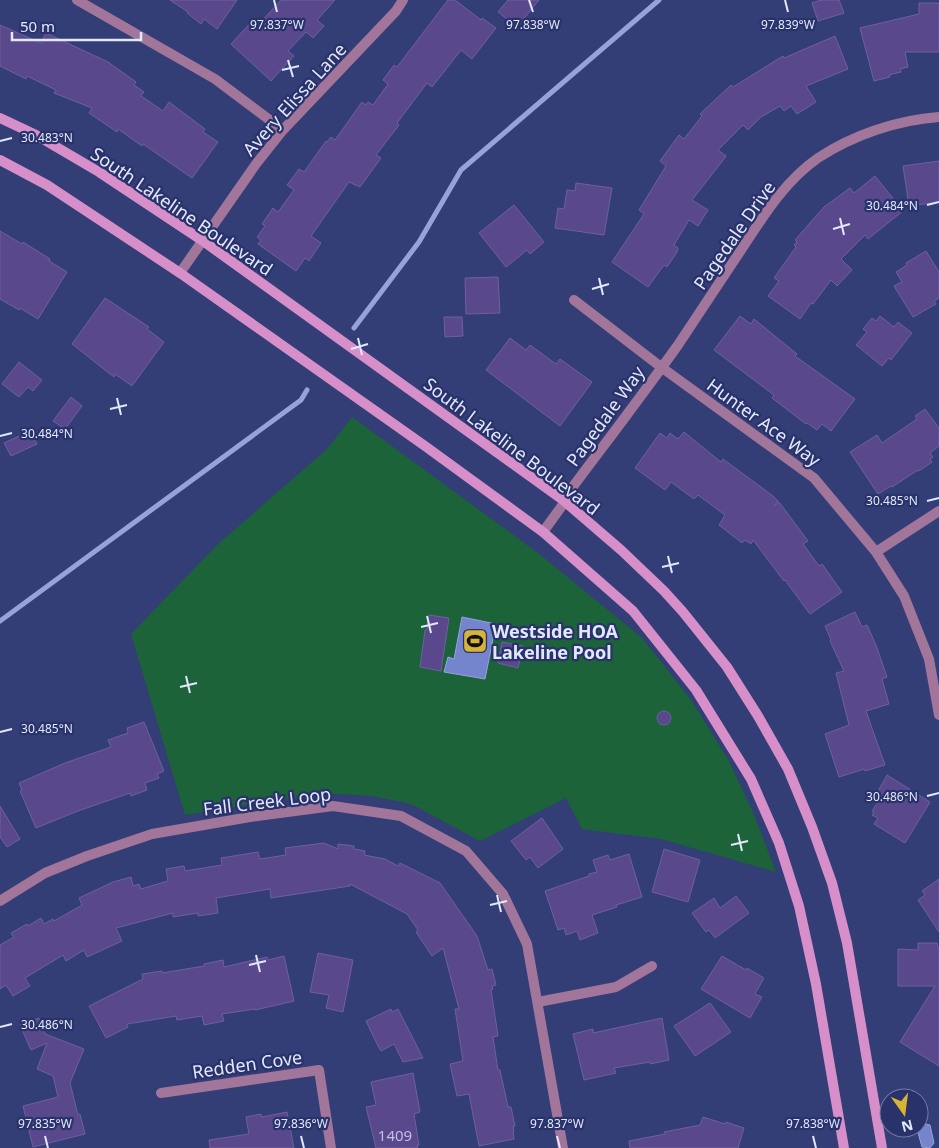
<svg xmlns="http://www.w3.org/2000/svg" width="939" height="1148" viewBox="0 0 939 1148" font-family="'Noto Sans',sans-serif">
<rect width="100%" height="100%" fill="#333d76"/>
<path fill="#1d633a" d="M352 417 538 553 642 638 691 700 729 761 752 810 776 872 661 839 582 829 566 798 480 841 411 804 372 796 338 794 308 795 185 815 131 634 217 545 327 449Z"/>
<path fill="#7585cd" stroke="#96a3db" d="M462 617 496 624 485 679 444 672 448 657 454 659Z
M922 1123 930 1125 934 1143 930 1148 922 1147 917 1129Z"/>
<g fill="none" stroke-linecap="round" stroke-linejoin="round">
<path stroke="#96a3db" stroke-width="5" d="M354 328 419 242 461 170 659 0
M0 621 301 400 307 390"/>
</g>
<path fill="#5a488d" stroke="#6e609f" d="M170 0H237L217 29 204 19 201 24 187 13 188 12Z
M281 0H335L317 20 324 26 313 38 306 32 288 51 294 56 271 81 231 44 254 19 259 24Z
M448 0H455L481 20 482 18 496 28 472 59 461 50 432 87 427 83 397 123 399 125 376 155 381 158 360 187 349 182 311 236 321 243 309 261 305 258 296 271 258 244 261 240 257 237 265 226 262 224 273 208 278 212 294 190 287 185 299 169 304 172 326 141 327 142 331 137 335 140 362 102 366 105 368 102 373 105 388 84 383 80 394 65 397 67Z
M508 0H539L517 27 498 12Z
M821 0H839L844 13 818 21 812 3Z
M919 3H939V52H905L908 67 900 69 901 72 889 75 890 77 874 81 860 28 919 14Z
M0 25 41 43 46 33 108 62 136 82 134 85 144 92 141 96 163 111 169 102 205 129 203 132 218 142 192 178 143 144 142 146 118 129 117 132 89 113 92 108 54 93 56 90 27 76 26 79 0 66Z
M835 36 848 69 806 86 816 102 797 114 791 106 784 111 780 106 761 117 748 130 743 125 718 150 726 156 724 159 692 200 708 210 698 226 689 220 674 245 678 248 677 252 667 267 664 265 648 287 612 262 644 214 639 210 666 166 660 161 679 135 684 139 702 116 700 114 731 85 733 87 783 56 784 58Z
M939 161V202L909 206 903 166Z
M875 176 903 211 868 239 865 235 841 259 852 270 837 286 831 280 813 304 811 303 800 319 768 296 779 281 774 278 796 247 794 245 797 242 795 240 824 207 850 188 854 193Z
M576 183 612 188 604 235 555 228 558 208 564 209 567 190 575 191Z
M514 205 544 242 530 254 527 250 506 267 479 233Z
M0 231 22 244 23 242 50 259 49 261 67 272 38 319 20 308 19 310 0 299Z
M926 251 939 272V298L934 301 936 304 913 317 894 286 902 282 896 272 907 265 906 263Z
M498 277 500 313 466 314 465 278Z
M105 298 149 327 147 329 164 342 132 386 115 374 114 377 105 370 72 344Z
M740 316 751 324 754 319 797 354 795 356 855 399 831 431 822 424 817 430 807 423 806 424 772 398 774 395 714 350Z
M880 316 894 327 898 322 912 333 891 360 889 358 882 366 856 345 867 332 863 329 872 318 876 321Z
M444 317H462L463 336 445 337Z
M510 338 526 350 530 345 556 364 560 359 592 382 560 426 486 370Z
M19 362 42 380 33 391 28 387 19 397 2 384Z
M71 397 82 406 65 429 53 421Z
M925 409 939 428V446L930 453 933 457 930 459 932 462 919 471 918 470 892 487 891 486 878 494 850 452 877 435 882 443 917 419 915 416Z
M30 431 37 444 11 456 4 443Z
M684 432 721 462 723 459 773 496 778 501 774 506 779 502 808 541 803 544 819 566 822 564 842 592 810 614 785 580 784 581 753 540 751 544 745 540 742 543 719 525 725 515 698 495 694 499 671 482 665 490 635 468 660 433 667 438 670 433 678 439Z
M855 612 862 627 867 625 876 645 887 677 882 679 889 704 866 711 885 765 865 771 864 769 839 777 825 734 849 725 836 673 844 671 830 641 831 640 825 626Z
M429 615 449 618 441 671 420 667 425 630H427Z
M502 642 523 646 518 668 498 663Z
M657 718a7 7 0 1 1 14 0a7 7 0 1 1-14 0Z
M144 722 164 771 157 774 159 778 145 783 147 790 131 796 130 793 78 811 36 828 20 791 22 790 19 783 65 763 111 747 108 740 128 733 127 728Z
M887 775 930 802 905 843 874 824 878 818 872 815 874 812 872 811 882 796 877 793Z
M0 806 20 839 7 847 0 837Z
M542 818 563 849 538 868 530 857 526 860 511 841Z
M324 843 338 849V844L354 846V849L365 851 364 855 385 859 398 866 400 863 440 883 477 936 488 970 492 969 496 985 492 986 493 989 491 990 498 1036 493 1037 498 1070H500L508 1107H511L515 1126H513L514 1132H513L514 1139 479 1146 469 1094 457 1096 450 1064 463 1061 455 1009H459L443 948 432 956 416 932 418 930 407 914 350 884V886L271 898 270 889 216 898 218 913 198 916V913L173 917V913L116 928 122 941 87 957 84 950 66 961 63 955 25 978 30 986 13 996 6 985 0 989V945L14 937 11 933 27 924 28 926 41 918 44 924 53 919 54 921 82 905 79 898 113 882 131 877 133 886 139 884 141 889 168 881 166 869 184 866 185 871 222 865 221 858 258 852 260 859 286 855 285 848Z
M664 849 700 860 688 902 652 892Z
M629 854 642 897 616 905 617 907 592 915 598 933 580 940 577 931 566 935 564 928 558 930 545 891 589 876V874L597 872 593 860 608 855 610 860Z
M939 879V932L918 900 925 895 922 891Z
M736 896 749 913 715 938 709 930 706 932 692 913 714 898 720 908Z
M918 943H937L939 951V1066L900 1042 935 986H898V949L918 950Z
M318 953 353 960 343 1012 326 1008 329 995 310 992Z
M284 956 294 1001 255 1010V1009L222 1014 224 1021 204 1025 202 1016 177 1020 176 1016 127 1024 128 1027 106 1038 89 1006 143 979 142 974 162 971V973L204 966V964L223 960 224 967 267 957 268 960Z
M722 956 746 970 747 968 764 978 755 994 762 997 750 1018 701 989Z
M710 1003 731 1032 695 1056 674 1026Z
M391 1009 392 1012 398 1009 423 1058 403 1062 394 1044 381 1051 378 1046 366 1021Z
M39 1018 45 1034 84 1049 70 1083 78 1115 80 1114 85 1134 33 1147 23 1106 58 1097 53 1076 37 1069 47 1043 31 1050 20 1025Z
M662 1018 669 1060 650 1064V1062L614 1068 616 1073 584 1080 573 1034 593 1029V1033Z
M413 1073 420 1112 414 1114 419 1145H417L418 1148H376L366 1107 376 1105 371 1082Z
M287 1112 294 1148H210L209 1140 249 1134 246 1117 261 1114 262 1117Z
M703 1117 725 1124 726 1122 744 1128 738 1148H630L629 1141 665 1134 664 1132 700 1125Z"/>
<g fill="none" stroke-linecap="round" stroke-linejoin="round">
<path stroke="#a2759a" stroke-width="10" d="M77 0 215 79 283 130
M180 273 256 164 283 130 396 11 403 0
M574 300 661 367 814 478 876 552 904 596 929 659 939 715
M543 532 564 503 563 500C601 449 641 397 678 345 700 312 721 280 743 247 764 215 786 180 818 158 853 135 897 120 939 117
M876 552 939 511
M0 901 45 873 87 856 152 834 250 817 333 806 401 816 466 851 503 894 527 944 563 1148
M538 1002 616 987 652 966
M161 1093 319 1070 331 1148"/>
<path stroke="#d78fca" stroke-width="10" d="M0 118 36 135 99 172 203 241 563 500 621 550 664 591 683 612 727 667 758 716 788 769 812 827 832 883 847 943 882 1148
M0 160 47 185 180 273 425 446 543 532 633 611 696 690 751 779 779 843 799 906 816 984 844 1148"/>
</g>
<path fill="none" stroke="#e2e8fd" stroke-width="2" d="M274 0 277 12M529 0 533 12M785 0 788 12M288 60 293 77M282 70 299 66M0 141 12 138M927 205 939 202M840 218 844 235M833 229 850 224M599 278 603 295M592 289 609 284M358 338 362 355M351 349 368 344M117 398 121 415M110 409 127 405M0 436 12 433M927 501 939 498M668 556 672 573M662 567 679 563M427 616 431 633M421 627 438 623M186 676 190 693M180 687 197 683M0 732 12 729M927 796 939 793M738 834 742 851M731 845 748 841M497 895 501 912M490 905 507 901M256 955 260 972M249 965 266 961M0 1027 12 1024M45 1136 48 1148M301 1136 304 1148M557 1136 560 1148M813 1136 816 1148"/>
<defs>
<symbol id="stadium-square" viewBox="-11 -11 22 22"><rect x="-9" y="-9" width="18" height="18" rx="4" fill="#d7b434" stroke="#29326a"/><path d="M0-5a6.5 5 0 1 0 0 10a6.5 5 0 1 0 0-10ZM-3.5-1.8h7v3.6h-7Z" fill="#111"/></symbol>
</defs>
<g fill-rule="evenodd">
<use href="#stadium-square" x="461" y="627" width="28" height="28"/>
</g>
<g text-anchor="middle" dominant-baseline="central" stroke-width="4.5" stroke-linejoin="round" paint-order="stroke">
<g font-size="15" fill="#c0c0e1">
<text x="395" y="1135">1409</text>
</g>
<g font-size="18" fill="#e2e8fd" stroke="#29326a">
<text transform="translate(294 99) rotate(-48)">Avery Elissa Lane</text>
<text transform="translate(182 211) rotate(34)">South Lakeline Boulevard</text>
<text transform="translate(734 235) rotate(-55)">Pagedale Drive</text>
<text transform="translate(605 416) rotate(-54)">Pagedale Way</text>
<text transform="translate(764 422) rotate(36)">Hunter Ace Way</text>
<text transform="translate(512 446) rotate(37)">South Lakeline Boulevard</text>
<text transform="translate(267 801) rotate(-7)">Fall Creek Loop</text>
<text transform="translate(247 1064) rotate(-8)">Redden Cove</text>
</g>
<g font-size="18" font-weight="bold" fill="#e2e8fd" stroke="#29326a" text-anchor="start">
<text x="492" y="631">Westside HOA<tspan x="492" dy="21">Lakeline Pool</tspan></text>
</g>
</g>
<g font-size="12" text-anchor="middle" fill="#e2e8fd" stroke="#29326a" stroke-width="4.5" stroke-linejoin="round" paint-order="stroke">
<text x="277" y="29">97.837°W</text>
<text x="533" y="29">97.838°W</text>
<text x="788" y="29">97.839°W</text>
<text x="47" y="142">30.483°N</text>
<text x="892" y="210">30.484°N</text>
<text x="47" y="438">30.484°N</text>
<text x="892" y="505">30.485°N</text>
<text x="47" y="733">30.485°N</text>
<text x="892" y="801">30.486°N</text>
<text x="47" y="1029">30.486°N</text>
<text x="45" y="1128">97.835°W</text>
<text x="301" y="1128">97.836°W</text>
<text x="557" y="1128">97.837°W</text>
<text x="813" y="1128">97.838°W</text>
</g>
<g transform="translate(904 1113) rotate(166)"><circle r="24" fill="#29326a" stroke="#737ba5"/>
<path d="M0-4L9 19L0 12L-9 19Z" fill="#d7b434"/>
<text y="-8" font-size="14" font-weight="bold" text-anchor="middle" fill="#e2e8fd">N</text>
</g>
<path d="M12 32v8h129v-8" fill="none" stroke="#e2e8fd" stroke-width="2.5"/>
<text x="20" y="32" font-size="15" fill="#e2e8fd" stroke="#29326a" stroke-width="4" paint-order="stroke">50 m</text>
</svg>
